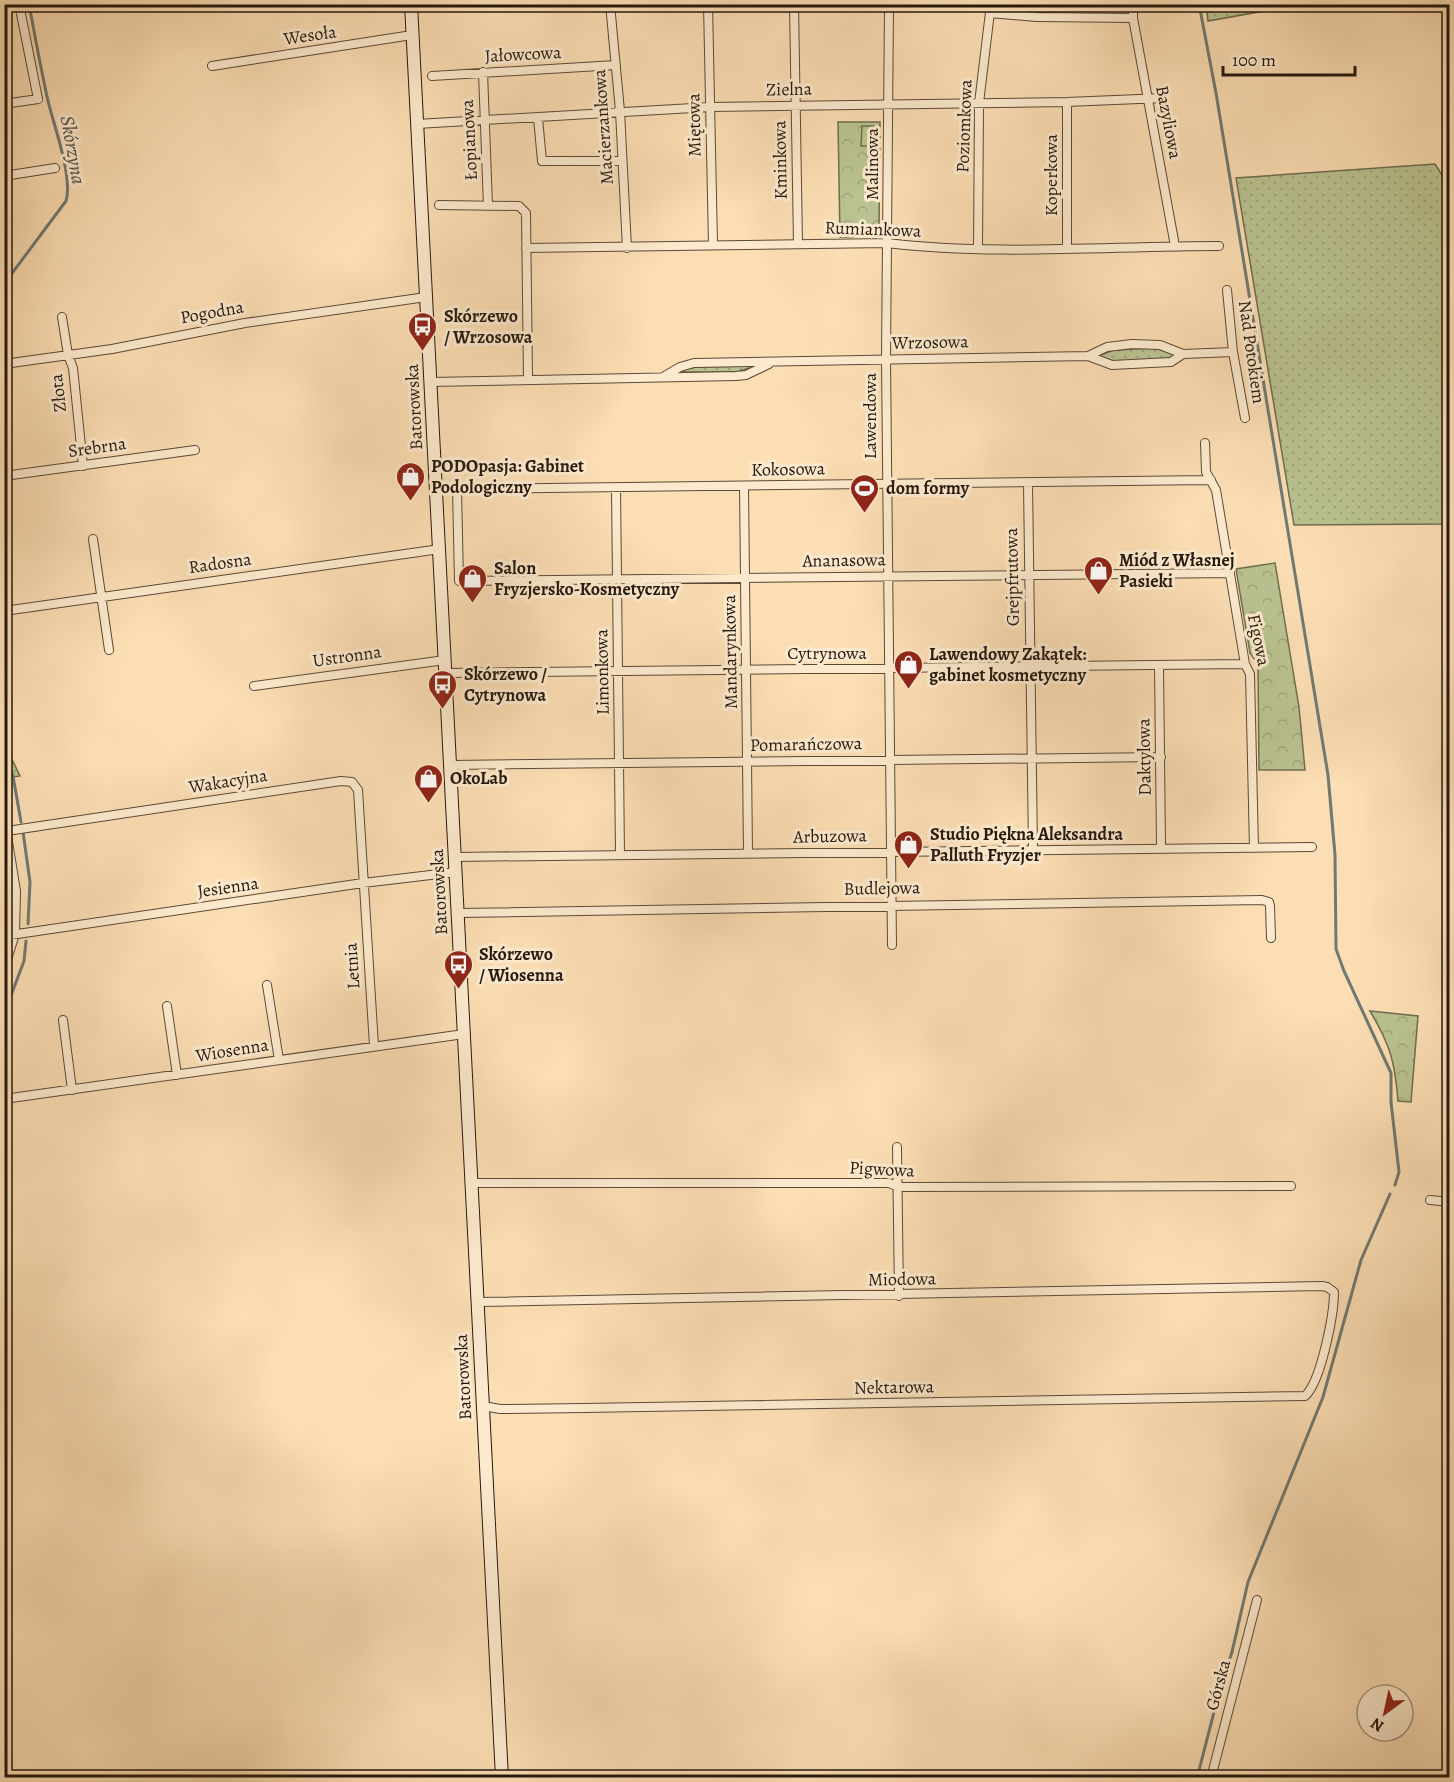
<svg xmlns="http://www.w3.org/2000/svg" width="1454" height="1782" viewBox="0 0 1454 1782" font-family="Alegreya,serif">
<defs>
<pattern id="grass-dots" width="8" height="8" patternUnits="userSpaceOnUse" patternTransform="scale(1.5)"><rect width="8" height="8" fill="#bac291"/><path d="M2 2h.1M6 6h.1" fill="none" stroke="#a0a67c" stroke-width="1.8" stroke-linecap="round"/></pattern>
<pattern id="forest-crowns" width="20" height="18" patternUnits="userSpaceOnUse" patternTransform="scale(1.5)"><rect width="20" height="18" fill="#bac291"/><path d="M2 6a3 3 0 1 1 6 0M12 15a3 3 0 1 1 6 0" fill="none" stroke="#a0a67c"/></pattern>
</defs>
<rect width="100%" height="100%" fill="#fcdeb4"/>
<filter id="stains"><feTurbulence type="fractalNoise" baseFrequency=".00333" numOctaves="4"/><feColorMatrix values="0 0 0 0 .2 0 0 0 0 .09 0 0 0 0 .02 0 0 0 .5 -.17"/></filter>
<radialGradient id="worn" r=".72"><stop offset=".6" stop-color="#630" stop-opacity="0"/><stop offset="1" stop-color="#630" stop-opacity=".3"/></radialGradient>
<path fill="url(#grass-dots)" stroke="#6f6e50" stroke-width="1.5" d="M1206 4H1298V5L1208 21Z
M1435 164 1450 188 1449 524 1294 525 1236 178Z
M1155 348 1175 354 1176 358 1115 362 1098 356 1114 350Z
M749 366V368L737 372H679L693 367Z
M4 745H5L20 776 8 778 5 771Z"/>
<path fill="url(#forest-crowns)" stroke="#6f6e50" stroke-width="1.5" d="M838 122H880L879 232 876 236H861L858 234 854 237H840Z
M1275 563 1299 707 1305 770H1259L1258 664 1250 653 1236 569Z
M1370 1011 1418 1016 1411 1102 1398 1101C1395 1061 1390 1045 1370 1011Z"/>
<path fill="#bac291" stroke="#6f6e50" stroke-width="1.5" d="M862 126H875V146H861Z"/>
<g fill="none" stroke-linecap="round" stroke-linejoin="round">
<path stroke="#707a73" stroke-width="3" d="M1199 4 1216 93 1328 775 1335 855 1336 949 1344 971 1391 1073V1102L1399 1172 1395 1185
M4 284 66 201C73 177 54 126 48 101 41 69 35 37 29 4
M4 757 13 776 21 822
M23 832 30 882 28 924
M4 1014 24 961 26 941
M1197 1778 1221 1685 1232 1652 1248 1582 1323 1397 1361 1260 1390 1194"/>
<defs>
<path id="street" d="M610 4 620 111 627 248
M708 4 713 245
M794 4 798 244
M889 4 886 359 892 945
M1133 4V18L1175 246
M990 13 1037 17 1133 18
M212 66 412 35
M483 72 488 206
M432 76 616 65
M4 104 38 99 19 4
M538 118 542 161H622
M417 124 710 107 1067 102 1163 98
M4 176 55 168
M439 205 519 206 526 213 528 379
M526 248 887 243C997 256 1109 246 1219 246
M978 249 979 103 991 4
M1067 249V102
M1227 290 1233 352 1245 418
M62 317 68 355 73 368 83 466
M1088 356 1107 347 1132 344 1160 345 1183 354 1233 352
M4 364 112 349 245 323 426 297
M663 377 680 367 694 363 1088 356 1112 365 1171 362 1183 354
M430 382 736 376 746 375 769 364
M1205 443 1206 472 1216 490 1245 664 1250 674 1254 848
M4 476 195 450
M1211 480 457 489 459 581 1230 573
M1028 483 1033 850
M744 486 748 853
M616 488 620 855
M93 539 109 650
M4 611 440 549
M1159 665 1161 848
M446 673 1245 664
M254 686 445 660
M451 765 1161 757
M4 817 16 891 15 934 4 969
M7 831 341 781 352 782 358 790 374 1046
M455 857 1312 847
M459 913 1262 900 1269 902 1270 906 1271 938
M4 936 363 883 456 872
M267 985 279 1060
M167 1006 177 1075
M63 1020 72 1090
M4 1099 464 1034
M897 1147 899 1296
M472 1183H889L898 1187 1291 1186
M1430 1200 1450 1202
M478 1302 1322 1286 1327 1287 1334 1292C1334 1314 1321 1382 1305 1396L584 1408 500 1409 483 1406
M1211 1778 1257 1600"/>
<path id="secondary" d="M411 4 502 1778"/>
</defs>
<use href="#street" stroke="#5a4a38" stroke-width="10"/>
<use href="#secondary" stroke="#24190f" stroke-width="14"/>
<use href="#street" stroke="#fdeace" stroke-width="8"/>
<use href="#secondary" stroke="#fdeace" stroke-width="12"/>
</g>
<defs>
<symbol id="bus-pin" viewBox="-11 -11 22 30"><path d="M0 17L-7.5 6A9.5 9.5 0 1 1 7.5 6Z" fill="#8f2418" stroke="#fdeace"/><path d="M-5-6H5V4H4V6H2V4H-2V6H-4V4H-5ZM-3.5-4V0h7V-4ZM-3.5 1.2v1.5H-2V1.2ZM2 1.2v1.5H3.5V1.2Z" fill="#fff"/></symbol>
<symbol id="shop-pin" viewBox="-11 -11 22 30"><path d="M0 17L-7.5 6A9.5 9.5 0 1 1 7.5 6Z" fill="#8f2418" stroke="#fdeace"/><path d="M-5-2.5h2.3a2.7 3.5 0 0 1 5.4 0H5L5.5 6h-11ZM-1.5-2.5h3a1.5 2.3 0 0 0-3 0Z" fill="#fff"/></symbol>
<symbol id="stadium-pin" viewBox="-11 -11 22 30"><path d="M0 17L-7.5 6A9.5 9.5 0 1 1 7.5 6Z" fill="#8f2418" stroke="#fdeace"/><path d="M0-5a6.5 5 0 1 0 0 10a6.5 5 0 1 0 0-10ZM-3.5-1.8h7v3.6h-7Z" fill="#fff"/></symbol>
</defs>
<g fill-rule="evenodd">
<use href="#bus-pin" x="406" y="310" width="33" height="45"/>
<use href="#shop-pin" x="394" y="460" width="33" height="45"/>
<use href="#stadium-pin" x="848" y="472" width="33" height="45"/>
<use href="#shop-pin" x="1082" y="554" width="33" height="45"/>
<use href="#shop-pin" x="456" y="562" width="33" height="45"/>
<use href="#shop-pin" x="892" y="648" width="33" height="45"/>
<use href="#bus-pin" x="426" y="668" width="33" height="45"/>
<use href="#shop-pin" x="412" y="762" width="33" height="45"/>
<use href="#shop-pin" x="892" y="828" width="33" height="45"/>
<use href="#bus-pin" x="442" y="948" width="33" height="45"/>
</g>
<g text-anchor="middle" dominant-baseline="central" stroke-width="6" stroke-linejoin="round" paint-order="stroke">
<g font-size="18" fill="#24190f" stroke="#fdeace">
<text transform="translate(310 35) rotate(-8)">Wesoła</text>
<text transform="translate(523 54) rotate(-3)">Jałowcowa</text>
<text transform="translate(789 89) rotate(-1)">Zielna</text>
<text transform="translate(1169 122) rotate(79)">Bazyliowa</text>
<text transform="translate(694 125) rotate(-91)">Miętowa</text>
<text transform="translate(964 126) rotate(-88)">Poziomkowa</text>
<text transform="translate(603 127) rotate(-94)">Macierzankowa</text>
<text transform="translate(469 140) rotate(-93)">Łopianowa</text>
<text transform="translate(780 160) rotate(-91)">Kminkowa</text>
<text transform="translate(872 164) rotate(-90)">Malinowa</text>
<text transform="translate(1051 175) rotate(-90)">Koperkowa</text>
<text transform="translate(873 229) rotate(2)">Rumiankowa</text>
<text transform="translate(212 312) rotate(-10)">Pogodna</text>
<text transform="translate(930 342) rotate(-1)">Wrzosowa</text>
<text transform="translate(1252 352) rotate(82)">Nad Potokiem</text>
<text transform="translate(58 393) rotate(-96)">Złota</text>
<text transform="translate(414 407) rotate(-93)">Batorowska</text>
<text transform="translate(870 416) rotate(-90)">Lawendowa</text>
<text transform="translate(97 447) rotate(-8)">Srebrna</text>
<text transform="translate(788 469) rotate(-1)">Kokosowa</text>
<text transform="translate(844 560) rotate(-1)">Ananasowa</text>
<text transform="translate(220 563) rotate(-8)">Radosna</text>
<text transform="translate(1012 577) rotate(-91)">Grejpfrutowa</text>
<text transform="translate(1259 640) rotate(78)">Figowa</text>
<text transform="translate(730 652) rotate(-91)">Mandarynkowa</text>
<text x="827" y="653">Cytrynowa</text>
<text transform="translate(347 656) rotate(-8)">Ustronna</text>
<text transform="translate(602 672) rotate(-91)">Limonkowa</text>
<text transform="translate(806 744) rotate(-1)">Pomarańczowa</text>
<text transform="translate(1144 757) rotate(-91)">Daktylowa</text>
<text transform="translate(228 781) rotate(-9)">Wakacyjna</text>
<text transform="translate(830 836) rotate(-1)">Arbuzowa</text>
<text transform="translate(228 887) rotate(-8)">Jesienna</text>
<text transform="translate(882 888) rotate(-1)">Budlejowa</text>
<text transform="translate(439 892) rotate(-93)">Batorowska</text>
<text transform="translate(352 966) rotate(-94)">Letnia</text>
<text transform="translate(232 1050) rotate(-9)">Wiosenna</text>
<text transform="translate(882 1169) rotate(3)">Pigwowa</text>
<text transform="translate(902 1279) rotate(-1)">Miodowa</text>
<text transform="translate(463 1377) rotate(-93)">Batorowska</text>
<text transform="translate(894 1387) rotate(-1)">Nektarowa</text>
<text transform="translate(1218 1685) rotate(-75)">Górska</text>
</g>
<g font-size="18" font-weight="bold" fill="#24190f" stroke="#fdeace" text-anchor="start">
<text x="444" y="316">Skórzewo<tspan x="444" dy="21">/ Wrzosowa</tspan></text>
<text x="431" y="466">PODOpasja: Gabinet<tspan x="431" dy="21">Podologiczny</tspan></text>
<text x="886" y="488">dom formy</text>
<text x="1119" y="560">Miód z Własnej<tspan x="1119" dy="21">Pasieki</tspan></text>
<text x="494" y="568">Salon<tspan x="494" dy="21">Fryzjersko-Kosmetyczny</tspan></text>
<text x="929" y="654">Lawendowy Zakątek:<tspan x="929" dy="21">gabinet kosmetyczny</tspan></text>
<text x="464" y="674">Skórzewo /<tspan x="464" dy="21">Cytrynowa</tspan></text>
<text x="450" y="778">OkoLab</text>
<text x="930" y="834">Studio Piękna Aleksandra<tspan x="930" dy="21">Palluth Fryzjer</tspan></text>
<text x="479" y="954">Skórzewo<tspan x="479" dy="21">/ Wiosenna</tspan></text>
</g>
<g font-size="20" font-style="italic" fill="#505149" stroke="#fdeace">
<text transform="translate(73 150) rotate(80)">Skórzyna</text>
</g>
</g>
<rect width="1454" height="1782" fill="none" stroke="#fcdeb4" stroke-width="24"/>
<rect x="6" y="6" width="1442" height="1770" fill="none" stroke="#24190f" stroke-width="3"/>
<rect x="12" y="12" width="1430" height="1758" fill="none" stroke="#24190f" stroke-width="1.5"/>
<g transform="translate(1385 1713) rotate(213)"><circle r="28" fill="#fdeace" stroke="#a69682" stroke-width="1.5"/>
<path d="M0-4.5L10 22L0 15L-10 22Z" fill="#8f2418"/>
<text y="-9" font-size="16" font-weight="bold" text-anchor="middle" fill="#24190f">N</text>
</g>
<path d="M1223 66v9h132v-9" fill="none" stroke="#24190f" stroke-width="3"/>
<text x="1232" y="66" font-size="18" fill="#24190f" stroke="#fdeace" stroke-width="4.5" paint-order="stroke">100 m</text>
<rect width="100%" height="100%" filter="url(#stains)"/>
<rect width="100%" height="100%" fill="url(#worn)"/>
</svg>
